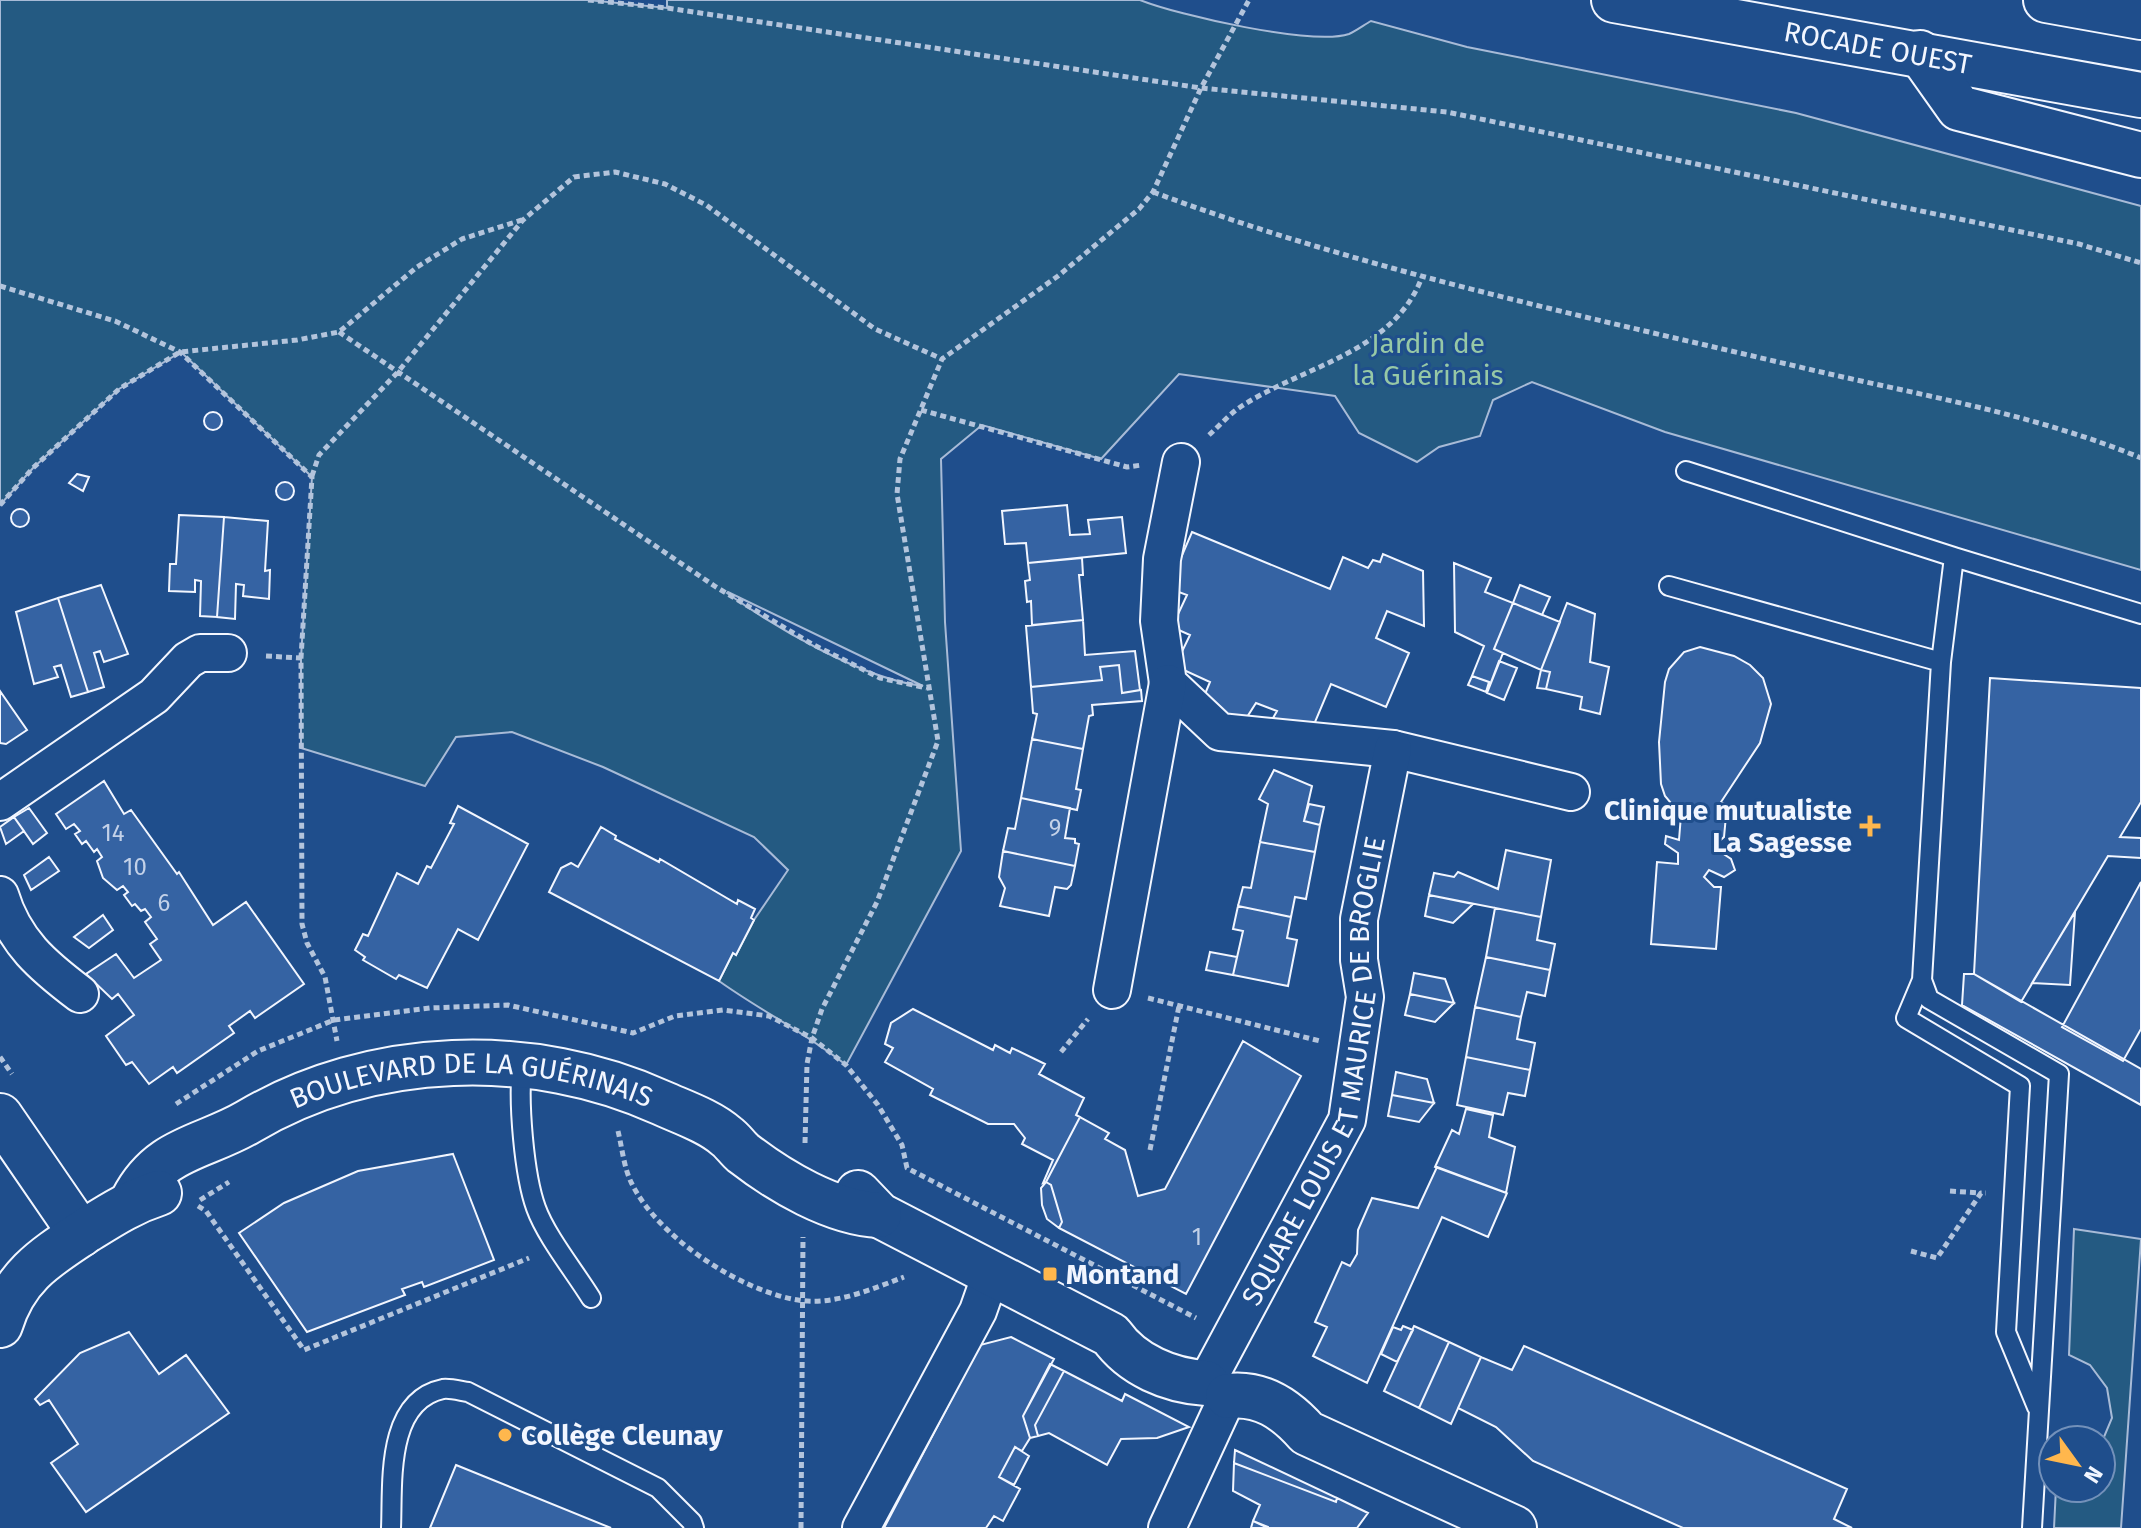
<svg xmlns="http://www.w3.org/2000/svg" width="2141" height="1528" viewBox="0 0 2141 1528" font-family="'Fira Sans',sans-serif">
<rect width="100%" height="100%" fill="#1f4e8c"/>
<path fill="#245a82" stroke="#a8bbd7" stroke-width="2" fill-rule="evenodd" d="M0 0H588L667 8V0H1140C1177 15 1313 46 1349 34 1356 31 1364 25 1371 21L1467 47 1796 113 2141 206V570L1665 432 1532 382 1493 400 1480 436 1439 447 1417 462 1359 433 1335 396 1179 374 1101 459 982 425 941 459 945 622 961 851 846 1065C806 1033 761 1011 719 981L733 953 736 955 754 920 788 870 754 837 603 767 512 732 456 737 425 786 301 748V658L312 477 181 352 119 389 33 468 0 505ZM727 593 728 592 923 686C863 679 776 628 727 593Z
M2074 1229 2141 1239 2121 1528H2054L2056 1488H2101V1444L2112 1418 2107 1388 2090 1365 2069 1355Z"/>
<path fill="#3563a3" stroke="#f2f6ff" stroke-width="2" d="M204 421a9 9 0 1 1 18 0a9 9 0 1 1-18 0Z
M77 474 89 477 83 491 69 483Z
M276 491a9 9 0 1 1 18 0a9 9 0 1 1-18 0Z
M1067 505 1070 535 1090 534 1088 520 1122 517 1126 553 1028 563 1026 543 1005 544 1002 511Z
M11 518a9 9 0 1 1 18 0a9 9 0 1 1-18 0Z
M179 515 224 517 217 617 200 616 201 581 195 580V592L169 591 170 564H176Z
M224 517 268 521 265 571 270 570 269 599 243 596 244 585 236 584 235 619 217 617Z
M1192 532 1330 589 1343 557 1368 568 1373 560 1380 562 1383 554 1423 571 1424 626 1387 611 1376 638 1409 653 1386 707 1331 684 1310 734 1273 718 1277 711 1256 703 1247 717 1234 719 1200 706 1210 682 1175 666 1190 635 1172 627 1187 595 1168 588Z
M1082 558 1083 575H1079L1083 620 1032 625 1031 601 1027 602 1025 581 1030 580 1028 563Z
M1454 563 1491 578 1485 592 1513 603 1494 649 1503 653 1487 693 1489 682 1472 676 1484 646 1455 632Z
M101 585 128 654 104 662 100 651 94 653 104 687 88 692 58 598Z
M1520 585 1550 597 1542 615 1513 603Z
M58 598 88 692 71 697 61 665 54 667 58 677 34 684 16 612Z
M1513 603 1560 622 1541 670 1494 649Z
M1567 603 1595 614 1590 662 1609 667 1600 714 1580 709 1582 697 1546 689 1550 672 1541 670Z
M1083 620 1085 655 1135 651 1140 690 1122 693 1119 665 1100 667 1102 680 1031 687 1026 626Z
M1700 647 1734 656 1750 665 1763 678 1771 704 1760 743 1721 802 1727 805 1724 837 1713 847 1731 859 1735 870 1724 877 1709 870 1704 877 1714 887H1721L1716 949 1651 944 1657 862 1678 864V853L1665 844 1666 836 1679 840 1681 815 1665 796 1661 784 1659 742 1665 682 1669 669 1684 652Z
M1499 661 1517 668 1504 700 1487 693Z
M1119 665 1122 693 1141 690 1142 701 1092 705 1093 715 1089 716 1083 749 1032 739 1037 714 1033 713 1031 687 1102 680 1100 667Z
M1541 670 1550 672 1546 689 1537 688Z
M1472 676 1489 682 1486 692 1468 685Z
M1990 678 2141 688V802L2120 837 2141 838V858L2108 856 2021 1002 1974 974Z
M0 691 27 730 6 744 0 743Z
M1032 739 1083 749 1076 789 1081 790 1077 810 1021 798Z
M1274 770 1312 786 1304 821 1320 825 1315 852 1260 842 1268 804 1259 799Z
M104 781 124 814 131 810 177 874 179 872 213 925 246 902 304 984 255 1018 250 1011 229 1026 234 1033 177 1073 173 1067 149 1084 132 1062 126 1065 106 1036 134 1015 118 994 112 999 86 974 116 954 134 978 161 960 150 944 157 939 145 922 151 917 145 909 141 911 135 904 132 906 124 895 128 892 123 886 117 890 103 878 97 861 102 857 97 849 94 852 86 841 82 844 75 834 80 831 74 824 66 829 56 814Z
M1021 798 1070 808 1065 838 1075 839V843L1079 844 1075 866 1003 851 1008 828 1015 829Z
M1309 804 1324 807 1320 825 1304 821Z
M458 806 528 844 478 940 458 929 427 988 399 975 396 979 363 960 365 957 355 950 363 934 368 936 397 873 418 884 427 866 431 868 454 824 450 823Z
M29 808 47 833 33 844 14 817Z
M14 817 24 831 6 844 0 827Z
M601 827 616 836 615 839 659 862 660 859 737 904 738 900 755 909 751 918 754 920 736 955 733 953 719 981 549 892 561 868 571 863 578 867Z
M1260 842 1315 852 1306 899 1295 897 1291 917 1238 906 1243 887 1251 888Z
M1506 850 1551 860 1541 917 1429 895 1434 873 1454 877 1458 872 1498 889Z
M1003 851 1075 866 1071 885 1067 889 1055 887 1049 916 1000 906 1005 888 999 877Z
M49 857 59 871 31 890 24 875Z
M2141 882V1029L2123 1061 2062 1027Z
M1429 895 1473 904 1453 923 1425 916Z
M1238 906 1291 917 1287 938 1297 940 1288 986 1233 975 1243 931 1233 929Z
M1495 908 1541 917 1537 940 1555 944 1550 970 1486 957Z
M2075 912 2070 985 2032 983Z
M103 915 113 930 89 948 74 937Z
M1210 952 1237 957 1233 975 1206 970Z
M1486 957 1550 970 1545 996 1527 992 1521 1017 1475 1007Z
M1414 973 1445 979 1454 1003 1410 994Z
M1964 974H1974L2141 1069V1105L1962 1005Z
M1410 994 1454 1003 1435 1022 1405 1015Z
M1475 1007 1521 1017 1517 1039 1535 1043 1530 1070 1466 1057Z
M913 1009 993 1050 995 1045 1010 1053 1012 1048 1045 1064 1039 1074 1084 1098 1076 1115 1080 1117 1046 1182 1043 1183 1053 1160 1022 1144 1025 1138 1014 1124H988L930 1095 933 1089 885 1062 893 1048 885 1044 891 1023Z
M1243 1041 1301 1076 1186 1294 1059 1228 1062 1222 1051 1185 1046 1182 1080 1117 1109 1133 1105 1139 1125 1150 1138 1196 1165 1189Z
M1466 1057 1530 1070 1525 1096 1508 1093 1503 1115 1457 1105Z
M1396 1072 1427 1079 1434 1103 1392 1095Z
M1392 1095 1434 1103 1419 1122 1388 1116Z
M1466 1109 1493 1115 1489 1137 1515 1147 1506 1193 1435 1167 1452 1130 1459 1134Z
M453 1154 494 1260 424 1287 422 1282 402 1289 405 1295 307 1332 239 1233 284 1203 358 1171Z
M1437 1167 1507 1193 1488 1237 1442 1217 1367 1383 1313 1356 1327 1327 1315 1322 1342 1262 1350 1266 1357 1254 1358 1230 1372 1198 1418 1208Z
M1046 1182 1051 1185 1062 1222 1059 1228 1047 1219 1042 1205 1041 1188Z
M1403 1326 1413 1330 1397 1362 1381 1354 1393 1327 1401 1330Z
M1414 1326 1449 1342 1419 1408 1384 1391Z
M129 1332 159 1374 186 1355 229 1413 86 1512 51 1463 78 1444 49 1400 40 1405 35 1399 80 1353Z
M1011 1337 1054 1359 1023 1416 1030 1438 1022 1451 1015 1447 999 1477 1020 1489 1003 1521 994 1516 986 1528H884L980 1345Z
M1449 1342 1481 1357 1451 1424 1419 1408Z
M1524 1346 1847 1489 1834 1519 1852 1528H1683L1533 1461 1496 1427 1458 1408 1481 1357 1512 1370Z
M1050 1364 1064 1371 1035 1425 1038 1436 1030 1438 1023 1416Z
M1064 1371 1122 1401 1125 1394 1189 1427 1157 1438 1121 1439 1107 1465 1049 1433 1038 1436 1035 1425Z
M1015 1447 1029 1456 1014 1485 999 1477Z
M1235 1450 1337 1498 1336 1502 1234 1463Z
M1234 1463 1336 1502 1337 1498 1368 1513 1357 1528H1268L1253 1521 1260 1505 1233 1491Z
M456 1465 611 1528H430Z
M1253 1521 1268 1527V1528H1251Z"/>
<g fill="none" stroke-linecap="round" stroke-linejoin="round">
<defs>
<path id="service" d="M1686 471 1954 557
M1669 586 1941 662
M1922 980 1941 662 1954 557 2141 614
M522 1067C518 1102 524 1175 536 1208 546 1236 575 1272 591 1298
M391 1528C393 1485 385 1401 443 1389 450 1388 461 1391 468 1392L658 1488 692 1522 694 1528
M2032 1528 2059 1074 1929 999 1922 980 1906 1018 2020 1086 2006 1332 2037 1407"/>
<g id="minor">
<path d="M1181 462 1162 559 1159 621 1168 683 1220 732 1393 749 1571 792"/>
<path d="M0 802 154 696 188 660 200 653H228"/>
<path d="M0 895C14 942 43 966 80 994"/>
<path d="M1112 990 1168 683"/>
<path id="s1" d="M1206 1383 1347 1120 1365 997 1359 960V919L1393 749"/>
<path d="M861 1528 978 1311 991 1274"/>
<path d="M1167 1528 1228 1396"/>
</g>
<g id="tertiary">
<path d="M0 1116 81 1234"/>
<path d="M858 1193 879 1215 1111 1335C1132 1365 1170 1381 1206 1383"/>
<path id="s2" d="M133 1200C160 1147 204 1148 248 1122 371 1049 533 1044 662 1103 682 1112 709 1121 726 1136 733 1141 737 1148 743 1153 779 1181 833 1213 879 1215"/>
<path d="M0 1325C15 1275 46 1257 87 1230 111 1215 131 1202 159 1193"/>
<path d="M1228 1396C1261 1392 1286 1409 1307 1433L1514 1528"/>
</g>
<g id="trunk">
<path id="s3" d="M1614 0 2141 95"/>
<path d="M2046 0 2141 17"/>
<path d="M1920 53 1959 108 2141 155"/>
</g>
</defs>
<use href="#service" stroke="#f2f6ff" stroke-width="22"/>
<use href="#minor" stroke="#f2f6ff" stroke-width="40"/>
<use href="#tertiary" stroke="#f2f6ff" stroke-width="48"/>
<use href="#trunk" stroke="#f2f6ff" stroke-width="48"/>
<path stroke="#b3c4dc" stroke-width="5" stroke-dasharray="6 4" stroke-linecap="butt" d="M588 0 667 8 1201 88 1447 112 2079 244 2141 263
M1153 192C1365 271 1588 317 1808 369 1919 395 2035 414 2141 458
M0 286 115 321 180 352 312 477 301 658 302 924 307 943 325 977 337 1041
M339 332 716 587 812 644 880 678 927 688
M921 410 1127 467 1142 465
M1209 435C1218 427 1227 417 1236 410 1297 367 1393 355 1422 277
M312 476 319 455 397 373 523 220 574 177 615 172 665 184 706 205 875 329 942 359
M0 505 33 468 119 389 180 352 297 340 339 332 417 267 462 239 522 220
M266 656 301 658
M1148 998 1320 1041
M1061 1052 1088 1019
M0 1057 12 1074
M176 1104 258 1051 334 1020 430 1008 508 1005 633 1033 675 1016 723 1010 769 1016 812 1038 846 1065 878 1105 902 1145 907 1168 1196 1318
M618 1131C622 1147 624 1169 632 1184 658 1237 740 1291 798 1300 833 1306 872 1289 904 1277
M805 1143 807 1064 812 1038 822 1009 877 902 938 741 897 494 900 459 942 359 1058 276 1139 209 1153 192 1201 88 1249 0
M1150 1150 1179 1006
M1950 1191 1980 1193
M200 1200 229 1182
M198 1206 206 1211 304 1350 529 1258
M1911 1251 1937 1258 1981 1193H1986
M801 1528 803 1237"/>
<use href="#service" stroke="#1f4e8c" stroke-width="18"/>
<use href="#minor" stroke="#1f4e8c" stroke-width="36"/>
<use href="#tertiary" stroke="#1f4e8c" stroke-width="44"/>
<use href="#trunk" stroke="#1f4e8c" stroke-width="44"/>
</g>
<g fill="#ffb74d" stroke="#1f4e8c" stroke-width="3">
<path d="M1866 814h8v8h8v8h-8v8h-8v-8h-8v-8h8z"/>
<rect x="1042" y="1266" width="16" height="16" rx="4"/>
<circle cx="505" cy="1435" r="8"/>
</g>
<g text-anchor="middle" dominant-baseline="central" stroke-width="6" stroke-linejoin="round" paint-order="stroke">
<g font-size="24" fill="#c3d1e8">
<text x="1055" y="828">9</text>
<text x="113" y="833">14</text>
<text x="135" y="867">10</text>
<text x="164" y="903">6</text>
<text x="1197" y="1237">1</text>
</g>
<g font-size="28" fill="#f2f6ff" stroke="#1f4e8c">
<text stroke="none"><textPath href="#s3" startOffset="268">ROCADE OUEST</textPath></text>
<text stroke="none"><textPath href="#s1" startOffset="338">SQUARE LOUIS ET MAURICE DE BROGLIE</textPath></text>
<text stroke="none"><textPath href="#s2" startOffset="376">BOULEVARD DE LA GUÉRINAIS</textPath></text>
</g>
<g font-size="28" fill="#97c8a6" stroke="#1f4e8c">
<text x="1428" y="343">Jardin de<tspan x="1428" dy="32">la Guérinais</tspan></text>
</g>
<g font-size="28" font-weight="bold" fill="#f2f6ff" stroke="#1f4e8c" text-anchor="start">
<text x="1852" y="810" text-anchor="end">Clinique mutualiste<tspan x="1852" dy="32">La Sagesse</tspan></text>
<text x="1066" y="1274">Montand</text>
<text x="521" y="1435">Collège Cleunay</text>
</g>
</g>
<g transform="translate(2077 1464) rotate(123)"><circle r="38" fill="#1f4e8c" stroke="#7391ba" stroke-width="2"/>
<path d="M0-6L14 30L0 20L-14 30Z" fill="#ffb74d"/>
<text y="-12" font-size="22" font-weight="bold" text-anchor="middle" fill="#f2f6ff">N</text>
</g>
</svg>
